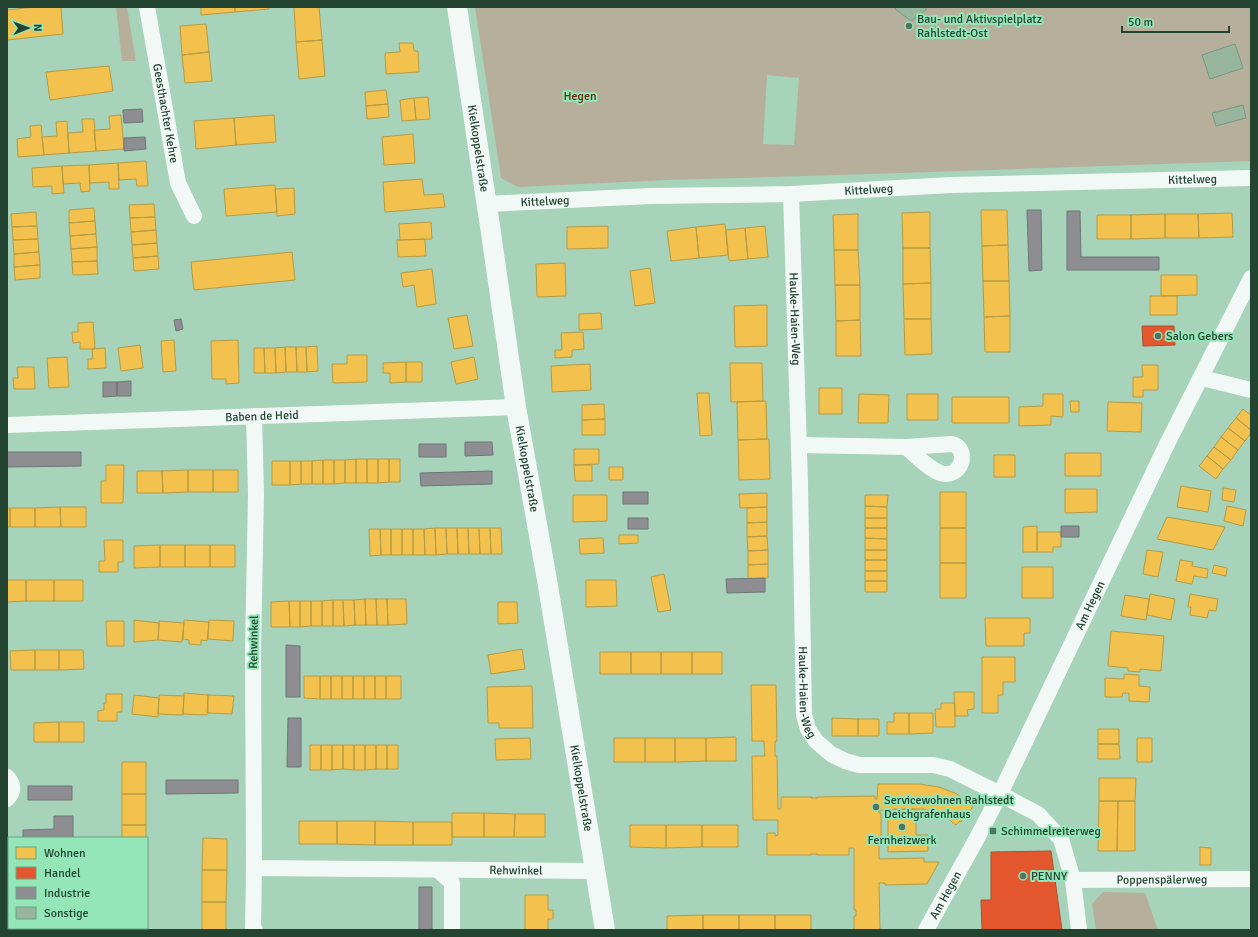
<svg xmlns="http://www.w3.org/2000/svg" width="1258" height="937" viewBox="0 0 1258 937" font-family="Signika,sans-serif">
<rect width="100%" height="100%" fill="#a6d3ba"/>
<path fill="#b6af9b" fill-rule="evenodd" d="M116 7H127L136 61H122Z
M475 7H1251V161L870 174 667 180 518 187 501 178ZM767 75 799 78 794 145 763 144Z
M1103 892 1145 893 1158 930H1096L1092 904Z"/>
<path fill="#f2c14e" stroke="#b49c45" d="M35 7H61L63 34 7 40V10Z
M201 7H235V12L201 15Z
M235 7H269V9L235 12Z
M294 7H319L322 40 296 42Z
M206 24 209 52 182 55 180 26Z
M322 40 325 76 299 79 296 42Z
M399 43H413L414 51H418L419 72 386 74 385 53 400 52Z
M209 52 212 81 185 83 182 55Z
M109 66 113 91 50 100 46 72Z
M386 90 388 104 366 106 365 92Z
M428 97 430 119 416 120 414 98Z
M414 98 416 120 402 121 400 100Z
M388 104 389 117 367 119 366 106Z
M121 115 124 149 96 151 94 130 110 129 109 116Z
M274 115 276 142 236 145 234 118Z
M234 118 236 145 196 149 194 121Z
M82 119H94L96 151 69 153 68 133 83 132Z
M67 121 69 153 44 155 42 137 57 136 56 122Z
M41 125 44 155 18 157 17 139 31 137 30 126Z
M413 134 415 163 384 165 382 137Z
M146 161 148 186H137L136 179 119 180 118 163Z
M118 163 119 189H109V182L90 183 89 165Z
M89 165 90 191 81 192 80 183 63 184 62 166Z
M62 166 64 193 52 194V186L33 187 32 168Z
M422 179 424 195 443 194 445 207 385 212 383 182Z
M275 185 277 212 226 216 224 189Z
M294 188 295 214 277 216 275 189Z
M154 204 155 217 130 218 129 205Z
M94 208 95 221 69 223V210Z
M981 210H1007L1008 245 982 246Z
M36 212 37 226 12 227 11 214Z
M930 212V248H903L902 213Z
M1232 213 1233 237 1199 238 1198 214Z
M858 214V250H834L833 215Z
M1165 214H1198L1199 238H1165Z
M1165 214V238L1131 239V215Z
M1097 215H1131V239H1097Z
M155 217 156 230 131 232 130 218Z
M95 221 96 234 70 236 69 223Z
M431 222 432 239 400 240 399 224Z
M725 224 728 255 699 258 696 227Z
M37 226 38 239 13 240 12 227Z
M608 226V248L567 249V227Z
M765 226 768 257 748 259 745 228Z
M696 227 699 258 671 261 667 231Z
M745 228 748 259 729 261 726 230Z
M156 230 157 243 132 245 131 232Z
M96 234 97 247 71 249 70 236Z
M38 239 39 252 14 254 13 240Z
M425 239 426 256 398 257 397 240Z
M157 243 158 256 133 258 132 245Z
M1008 245 1009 281H983L982 246Z
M97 247V261L72 262 71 249Z
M903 248H930L931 283 903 284Z
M834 250H858L860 285H835Z
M39 252 40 265 14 267V254Z
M292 252 295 280 194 290 191 262Z
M158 256 159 269 134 271 133 258Z
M97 261 98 274 73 275 72 262Z
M565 263 566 296 537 297 536 264Z
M40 265V278L15 280 14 267Z
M650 268 655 303 635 306 630 271Z
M432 269 436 304 417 307 414 285 403 287 401 273Z
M1161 275H1197V295L1161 296Z
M983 281H1009L1010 316 984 317Z
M931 283V319H904L903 284Z
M835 285H860V320L836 321Z
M1150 296H1177V315H1150Z
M767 305V346L735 347 734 306Z
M601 313 602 329 579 330V314Z
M467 315 473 346 454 349 448 318Z
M1010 316V352H985L984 317Z
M904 319H931L932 354 905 355Z
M860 320 861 356H836V321Z
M93 322 95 349H80V342L73 343 72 332H78V323Z
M583 332 584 349 572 350V357L555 358V350H562L561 333Z
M174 340 176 371 163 372 161 341Z
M238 340 239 383 226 384V379H212L211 341Z
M140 345 143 368 121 371 118 348Z
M317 346 318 371 307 372 306 347Z
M285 347H296L297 372H286Z
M285 347 286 372 276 373 275 348Z
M296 347H306L307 372H297Z
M105 348 106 368 88 369V359H93L92 349Z
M254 348H264L265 373H254Z
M264 348H275L276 373H265Z
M347 355H367V382L333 383 332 364H347Z
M67 357 69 387 49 388 47 358Z
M474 357 478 379 456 384 451 362Z
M406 362V382L390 383V373H383V363Z
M406 362H422V382H406Z
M730 363H762L763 401 731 402Z
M590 364 591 390 552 392 551 366Z
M1142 365H1158V390H1143V397H1133V377H1143Z
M17 367H34L35 389H14L13 378H18Z
M819 388H842V414H819Z
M697 393H709L712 435 700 436Z
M859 394 889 395 888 423H858Z
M907 394H938V420H907Z
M1043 394H1063V417L1051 416V425L1019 426V407L1043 406Z
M952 397H1009V423H952Z
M766 401 767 439 738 440 737 402Z
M1070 401H1079V412H1071Z
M1108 402 1142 403 1141 432 1107 431Z
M604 404 605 419 582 420V405Z
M1243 409 1251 415V430L1236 418Z
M1236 418 1251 430V433L1245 441 1228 428Z
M605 419V435H582V420Z
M1228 428 1245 441 1238 450 1221 437Z
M1221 437 1238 450 1231 460 1214 447Z
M767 439H769L770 479 739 480 738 440Z
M1214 447 1231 460 1223 469 1207 456Z
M574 449H599V464L574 465Z
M1065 453H1101V476H1065Z
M994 455H1015V477H994Z
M1207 456 1223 469 1216 479 1199 466Z
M356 459V483H345V460Z
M356 459H367V483H356Z
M367 459H378V483H367Z
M378 459H389V482L378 483Z
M389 459H400V482H389Z
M323 460V484H312V461Z
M323 460H334V484H323Z
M334 460H345V483L334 484Z
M272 461H290V485H272Z
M290 461H301V484L290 485Z
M301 461H312V484H301Z
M106 465H124L123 503H101V481H106Z
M574 465H592V481H575Z
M609 467H623V480H609Z
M188 470H213V492H188Z
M188 470V492L163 493 162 471Z
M213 470H238V492H213Z
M137 471H162L163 493H137Z
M1181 486 1211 491 1208 512 1177 507Z
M1223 488 1236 490 1234 502 1222 500Z
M1065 489H1097V512L1065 513Z
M940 492H966V528H940Z
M767 493V507L740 508 739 494Z
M573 495H607V521L573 522Z
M865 495H888L887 507 865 506Z
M865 506 887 507V518H865Z
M1227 506 1246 510 1243 526 1224 521Z
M60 507H86V527H61Z
M60 507 61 527H35V508Z
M767 507V522L747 523V508Z
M7 508H10V527H7Z
M10 508H35V527H10Z
M1167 517 1225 527 1213 550 1157 539Z
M865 518H887V528H865Z
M767 522V536L747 537V523Z
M1037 526V552H1023V527Z
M435 528H446L447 554 436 555Z
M435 528 436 555H425L424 529Z
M446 528H457L458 554H447Z
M457 528H468L469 554H458Z
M468 528H479L480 554H469Z
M479 528H490L491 554H480Z
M490 528H501L502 554H491Z
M865 528H887V539L865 538Z
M940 528H966V563H940Z
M369 529H380L381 555 370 556Z
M380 529H391V555H381Z
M391 529H402V555H391Z
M402 529H413V555H402Z
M413 529H424L425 555H413Z
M1037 532H1061V547H1053V552H1037Z
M619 535H638V543L619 544Z
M767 536 768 550 748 551 747 537Z
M603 538 604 553 580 554 579 539Z
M865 538 887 539V550H865Z
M104 540H123V562H118V572H99V561H105Z
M160 545H185V567H160Z
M160 545V567L134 568V546Z
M185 545H210V567H185Z
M210 545H235V567H210Z
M768 550V564L748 565V551Z
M865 550H887V560H865Z
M1147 550 1163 552 1158 577 1143 574Z
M865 560H887V571H865Z
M1180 560 1193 562 1192 566 1208 569 1207 578 1194 576 1192 584 1176 581Z
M940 563H966V598H940Z
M768 564V578L748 579V565Z
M1214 565 1227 568 1226 576 1212 573Z
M1022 567H1053V598H1022Z
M865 571H887V581H865Z
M664 574 671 610 658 612 651 577Z
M7 580H26V601L7 602Z
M26 580H54V601H26Z
M54 580H83V601H54Z
M586 580H616L617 606 586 607Z
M865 581H887V592H865Z
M1150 594 1175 599 1171 620 1147 615Z
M1190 594 1218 599 1216 611 1209 610 1207 618 1190 615 1191 607H1188Z
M1125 595 1149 599 1146 620 1121 616Z
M365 599 366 625H355L354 600Z
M365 599H376L377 625H366Z
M376 599H387L388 625H377Z
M387 599H406L407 624 388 625Z
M333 600V626H322V601Z
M333 600H343L344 626H333Z
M343 600H354L355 625 344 626Z
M289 601H300V627H290Z
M289 601 290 627H271V602Z
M300 601H311V626L300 627Z
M311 601H322V626H311Z
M498 602H517L518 623 498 624Z
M985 618H1030V633H1024V646H986Z
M134 620 159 623 158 640 134 642Z
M184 620 209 622 207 641 201 640V645L189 644V640L183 639Z
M209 620 234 621 233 641 208 639Z
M106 621H124V646H107Z
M159 621 184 623 182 642 158 640Z
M1111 631 1164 636 1161 671 1140 669V672L1128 671V668L1108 666Z
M522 649 525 669 491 674 488 655Z
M35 650V670H11L10 651Z
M35 650H59V670H35Z
M59 650H83L84 669 59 670Z
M600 652H631V674H600Z
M631 652H661V674H631Z
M661 652H692V674H661Z
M692 652H722V674H692Z
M982 657H1015V682H1003V695H998V713H982Z
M1124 674 1139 675V686L1150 687 1149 702 1129 701V693H1123L1122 697H1105V678L1124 679Z
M304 676H320V699L304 698Z
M320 676H331V699H320Z
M331 676H342V699H331Z
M342 676H353V699H342Z
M353 676H364V699H353Z
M364 676H375V699H364Z
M375 676H386V699H375Z
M386 676H401V699H386Z
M751 685H776L777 741H775V756H777L778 809H781V797H812L811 798H817V797L875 796V799H877L878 784H919L939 787 957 794 973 806 968 815 966 813 961 822 960 821 956 825 943 815 923 809 879 810V813H881V837H879V859L924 858V862H939L927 884 885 885V883H879L880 930H854V916H856V910H854V848H849V855H817V854H811V855H767V833H775V836L778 835V820H753L752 756H765L764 741H752Z
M532 686 533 728H499V723H488L487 687Z
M954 692H974V709L967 710 968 716H955Z
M184 693 208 695 207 715 183 714Z
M106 694H122V712H117V721H98V711L104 710V703H106Z
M134 695 159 698 158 717 132 714Z
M159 695 184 696 183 715 158 714Z
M208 695 234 696 232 714 208 713Z
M941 703H955V727H936L935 709H941Z
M894 713H909V734H887V722H894Z
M909 713H933V733L909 734Z
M832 718 858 719V736H832Z
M858 719H879V736H858Z
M59 722H84V742H59Z
M59 722V742H34V723Z
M1098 729H1119V744H1098Z
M736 737V761H706V738Z
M530 738 531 759 496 760 495 739Z
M614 738H645V762H614Z
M645 738H675V762H645Z
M675 738H706V761L675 762Z
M1137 738H1152V762H1137Z
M1098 744H1119L1120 759H1098Z
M310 745H321V770H310Z
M321 745H332V770H321Z
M332 745H343V769L332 770Z
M343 745H354V770L343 769Z
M354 745H365V770H354Z
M365 745H376V769L365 770Z
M376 745H387V769H376Z
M387 745H398V769H387Z
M122 762H146V794H122Z
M1099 778H1136L1135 801H1099Z
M122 794H146V825H122Z
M1099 801H1118L1117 851H1098Z
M1118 801H1135V851H1117Z
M894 809H916V835H928V851L888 852V844H894V837H888V818H894Z
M452 813H484V837H452Z
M484 813 515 814 514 837H484Z
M515 814H545V837H514Z
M299 821H337V844H299Z
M337 821H375V845L337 844Z
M375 821 413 822V845H375Z
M413 822H452V845H413Z
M122 825H146V838H122Z
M630 825H666V848L630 847Z
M666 825H702V847L666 848Z
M702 825H738V847H702Z
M203 838 227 839V870H202Z
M1200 847 1211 848V865H1200Z
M202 870H227L226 902H202Z
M525 895H548V910H553V919H548V930H525Z
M202 902H226V930H202Z
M703 915V930H667V916Z
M703 915H739V930H703Z
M739 915H775V930H739Z
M775 915H811V930H775Z"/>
<path fill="#e4572e" stroke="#aa512f" d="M1142 326H1174L1175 345 1143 346Z
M1051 851 1062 930H982L981 900H991V852Z"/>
<path fill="#8d8d92" stroke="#6d7775" d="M142 109 143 122 124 123 123 110Z
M145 137 146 149 124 151V138Z
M1027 210H1041L1042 270 1029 271Z
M1067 211H1080L1081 257H1159V270H1067Z
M181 319 183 329 176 331 174 320Z
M131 381V396H117V382Z
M103 382H117V396L103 397Z
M465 442H492L493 455 465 456Z
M419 444H446V457H419Z
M7 452H81V466L7 467Z
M492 471V484L421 486 420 473Z
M623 492H648V504H623Z
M628 518H648V529H628Z
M1061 526H1079V537H1061Z
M765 578V592L727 593 726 579Z
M286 645 300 646V697H286Z
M288 718H301V767H287Z
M166 780H238V793L166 794Z
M28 786H72V800H28Z
M54 816H73V838H23V830L54 829Z
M419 887H432V930H419Z"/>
<path fill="#98b69e" stroke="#7b9881" d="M896 7H926V10L911 21 895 9Z
M1235 44 1243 68 1210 79 1202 55Z
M1243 105 1246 118 1216 126 1212 113Z"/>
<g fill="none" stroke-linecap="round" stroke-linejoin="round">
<g stroke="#f2f8f5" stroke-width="16">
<path id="s1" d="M147 7 178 183 194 216"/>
<path id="s2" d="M791 194 800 483 804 715 808 729 816 741 831 754 845 761 859 765H933L950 769 1000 794 1038 814 1061 839 1073 880 1079 930"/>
<path id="s3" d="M487 204 650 196 791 194 951 185 1251 178"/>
<path d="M1202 378 1251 390"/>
<path id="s4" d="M254 416 256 494 253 651 254 868 595 871"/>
<path id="s5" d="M7 425 516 407"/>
<path d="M799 445 906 447 952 444C971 449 961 480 940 473 927 468 916 455 906 447"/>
<path d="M7 777C14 784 14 792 7 799"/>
<path d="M254 868 253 928 255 930"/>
<path d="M438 870 452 883V930"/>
<path id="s6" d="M1073 880 1251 879"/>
<path id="s7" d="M926 930 976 840 1000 794 1168 442 1251 278"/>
</g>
<path stroke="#f2f8f5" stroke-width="20" id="s8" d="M457 7 491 233 516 407 547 580 605 930"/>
</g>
<g fill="#507661" stroke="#94e5b7" stroke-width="1.5">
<circle cx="909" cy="26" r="4"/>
<circle cx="1158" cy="336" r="4"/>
<circle cx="876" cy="807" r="4"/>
<circle cx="902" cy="827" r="4"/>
<rect x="989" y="827" width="8" height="8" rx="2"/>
<circle cx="1023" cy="876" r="4"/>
</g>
<g text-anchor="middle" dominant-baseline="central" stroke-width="4" stroke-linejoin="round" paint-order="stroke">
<g font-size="12" fill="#224431" stroke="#94e5b7" text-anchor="start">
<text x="917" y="19">Bau- und Aktivspielplatz<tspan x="917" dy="14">Rahlstedt-Ost</tspan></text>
<text x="1166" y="336">Salon Gebers</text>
<text x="884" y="800">Servicewohnen Rahlstedt<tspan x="884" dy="14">Deichgrafenhaus</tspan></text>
<text x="1001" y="831">Schimmelreiterweg</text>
<text x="902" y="840" text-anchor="middle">Fernheizwerk</text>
<text x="1031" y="876">PENNY</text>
</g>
<g font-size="12" fill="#6c2206" stroke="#94e5b7">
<text x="580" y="96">Hegen</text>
</g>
<g font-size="12" fill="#224431" stroke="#94e5b7">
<text stroke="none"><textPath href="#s1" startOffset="108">Geesthachter Kehre</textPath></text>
<text stroke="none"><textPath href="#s8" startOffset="143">Kielkoppelstraße</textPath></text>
<text stroke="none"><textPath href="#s3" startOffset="706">Kittelweg</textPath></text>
<text stroke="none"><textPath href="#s3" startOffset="382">Kittelweg</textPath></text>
<text stroke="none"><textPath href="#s3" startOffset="58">Kittelweg</textPath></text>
<text stroke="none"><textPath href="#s2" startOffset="125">Hauke-Haien-Weg</textPath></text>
<text stroke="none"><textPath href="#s5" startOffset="255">Baben de Heid</textPath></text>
<text stroke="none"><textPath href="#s8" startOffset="467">Kielkoppelstraße</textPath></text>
<text stroke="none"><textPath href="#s7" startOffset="364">Am Hegen</textPath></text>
<text transform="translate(254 642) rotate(-89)">Rehwinkel</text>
<text stroke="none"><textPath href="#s2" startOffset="499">Hauke-Haien-Weg</textPath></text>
<text stroke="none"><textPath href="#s8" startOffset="791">Kielkoppelstraße</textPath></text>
<text stroke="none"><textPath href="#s4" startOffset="714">Rehwinkel</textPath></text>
<text stroke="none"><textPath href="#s6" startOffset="89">Poppenspälerweg</textPath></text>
<text stroke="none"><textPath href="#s7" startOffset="40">Am Hegen</textPath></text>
</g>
</g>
<rect width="1258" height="937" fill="none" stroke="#224431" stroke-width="16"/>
<rect x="8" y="837" width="140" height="92" fill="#94e5b7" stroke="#66a581"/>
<rect x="16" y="847" width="20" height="12" fill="#f2c14e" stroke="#66a581"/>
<text x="44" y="857" font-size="12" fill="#224431">Wohnen</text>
<rect x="16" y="867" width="20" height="12" fill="#e4572e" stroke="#66a581"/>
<text x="44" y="877" font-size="12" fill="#224431">Handel</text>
<rect x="16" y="887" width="20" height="12" fill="#8d8d92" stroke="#66a581"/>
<text x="44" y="897" font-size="12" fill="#224431">Industrie</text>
<rect x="16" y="907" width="20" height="12" fill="#98b69e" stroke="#66a581"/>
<text x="44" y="917" font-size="12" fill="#224431">Sonstige</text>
<g transform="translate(28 28) rotate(89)" stroke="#94e5b7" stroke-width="3" paint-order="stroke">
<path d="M0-3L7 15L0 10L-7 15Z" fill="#224431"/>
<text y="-6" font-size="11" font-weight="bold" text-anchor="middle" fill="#224431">N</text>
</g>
<path d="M1122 26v6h107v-6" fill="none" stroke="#224431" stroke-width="2"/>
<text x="1128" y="26" font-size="12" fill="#224431" stroke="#94e5b7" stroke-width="3" paint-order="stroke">50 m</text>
</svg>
